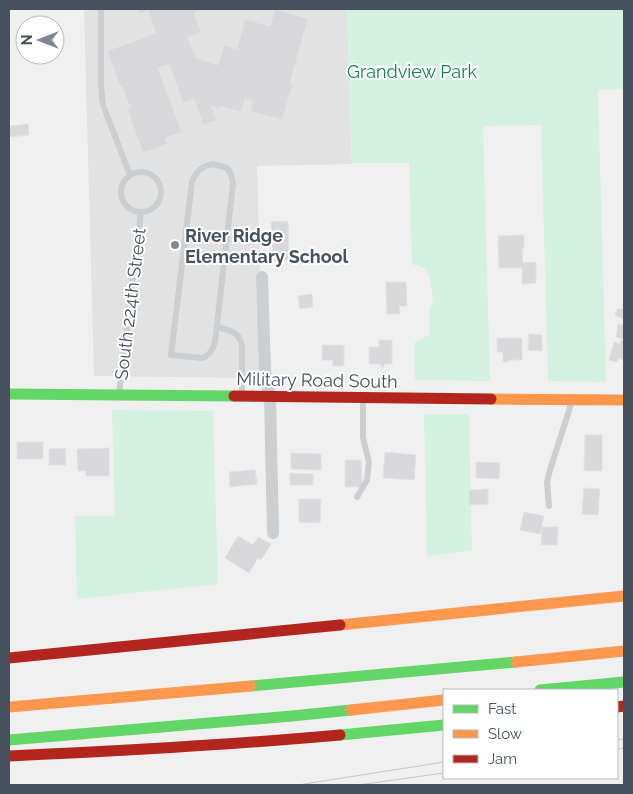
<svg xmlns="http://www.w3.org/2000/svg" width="633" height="794" viewBox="0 0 633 794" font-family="Raleway,sans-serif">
<rect width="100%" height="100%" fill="#f1f0f0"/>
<path fill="#e2e2e3" d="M84 9H347L352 164 257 166 263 378 94 376Z"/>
<path fill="#d3f2e1" d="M347 9H624V89L598 90 606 382 548 381 541 125 483 126 490 381 415 380 414 343 430 334 429 310 433 301 430 279 426 270 418 265H412L409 163H352Z
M112 410 213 411 218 584 77 599 75 516H115Z
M424 414H469L472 551 427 556Z"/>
<path fill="#d8d8db" stroke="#e2e2e3" d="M138 9H198L199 11 194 13 201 32 188 37 196 58 218 65 224 45 237 49 245 19 270 26 275 9 308 19 290 83 293 84 282 120 250 111 253 102 245 99 241 112 220 106V109L211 106 217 120 203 125 194 99 183 103 169 64 158 68 182 132 165 138 167 144 143 153 127 109 130 108 122 86H120L107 51 156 33 148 10 140 14Z
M28 124 29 135 9 137V126Z
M288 221 289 260H273L271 222Z
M524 235V248H522L523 263 536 262V283L522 284V268H499L498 236Z
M386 282H406L407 306H399L400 314H387Z
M312 294 313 307 300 309 298 296Z
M617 309H624L622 318 615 316Z
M618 324 624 325V339L616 337Z
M529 334 542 335V351L528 350Z
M497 338H522V360H508V362H503V352H497Z
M379 340H392V364H384V367H381V364H369V347H379Z
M621 340 624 341V360L619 358 617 362 609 360 614 342 620 344Z
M322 345H344V366H333V360H322Z
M585 435H602V471H584Z
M17 442H43V459H17Z
M65 448 66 465H49V449Z
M109 448V476H86V471H78L77 449Z
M385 452 416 455 414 480 383 478Z
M291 453 321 454V470L291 469Z
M345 460H361L362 487H345Z
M476 462 500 463 499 479 476 478Z
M255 470 257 484 230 487 229 472Z
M290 473 313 474V485H290Z
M584 488 600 489 598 515 582 514Z
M488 489V504L469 505V490Z
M299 499H321L320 523 299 522Z
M524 512 544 516 540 534 520 530Z
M542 527H558L557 545H541Z
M238 536 253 545 258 537 271 544 261 560 258 558 249 573 225 558Z"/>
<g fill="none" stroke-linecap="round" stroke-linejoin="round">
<path stroke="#cccfd1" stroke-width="6" d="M101 9V87L103 105 130 175
M213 164 227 168 231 174 233 184 215 342C213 349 209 356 202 358L171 355 192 182C196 172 201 166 213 164Z
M121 192a20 20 0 1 1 40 0a20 20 0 1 1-40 0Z
M217 327C231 331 239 331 242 346V395
M119 394 141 212
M357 497 367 480 369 462 363 438V399
M549 506 547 482 550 470 572 401"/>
<path stroke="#cccfd1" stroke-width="12" d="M262 277 265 371 270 397 273 533"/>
<path stroke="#63d668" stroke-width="11" d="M9 394 234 396
M251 686 516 662
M540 690 624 682
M340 735 444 725
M9 740 292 716 351 710"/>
<path stroke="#ff974d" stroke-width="11" d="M491 399 624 400
M340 625 624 596
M516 662 624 651
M9 707 251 686
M351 710 444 700"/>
<path stroke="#b3261e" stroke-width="11" d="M234 396 491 399
M9 658 340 625
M617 707 624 706
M9 756C120 751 230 745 340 735"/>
<path stroke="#c6c8cb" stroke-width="1" d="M617 740 624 739
M617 749 624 748
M298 785 444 762
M358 785 444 773"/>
</g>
<circle fill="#828992" stroke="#fff" stroke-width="2" cx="175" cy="245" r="5"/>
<g text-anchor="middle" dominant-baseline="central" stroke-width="4" stroke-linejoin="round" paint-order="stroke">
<g font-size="18" fill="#0e8350" stroke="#fff">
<text x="412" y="71">Grandview Park</text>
</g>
<g font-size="18" font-weight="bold" fill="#46515f" stroke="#fff" text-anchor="start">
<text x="185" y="235">River Ridge<tspan x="185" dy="21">Elementary School</tspan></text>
</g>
<g font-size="18" fill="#46515f" stroke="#fff">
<text transform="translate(130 304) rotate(-83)">South 224th Street</text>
<text transform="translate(317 380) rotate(1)">Military Road South</text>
</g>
</g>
<rect width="633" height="794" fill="none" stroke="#46515f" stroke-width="20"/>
<rect x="443" y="689" width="175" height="90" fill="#ffffff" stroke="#b5b9bf"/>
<rect x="453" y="705" width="25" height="8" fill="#63d668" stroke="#b5b9bf"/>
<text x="488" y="714" font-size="15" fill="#46515f">Fast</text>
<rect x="453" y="730" width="25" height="8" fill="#ff974d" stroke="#b5b9bf"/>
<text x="488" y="739" font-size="15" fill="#46515f">Slow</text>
<rect x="453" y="755" width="25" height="8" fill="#b3261e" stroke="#b5b9bf"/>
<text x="488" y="764" font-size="15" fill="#46515f">Jam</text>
<g transform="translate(40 40) rotate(270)"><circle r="24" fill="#ffffff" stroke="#b5b9bf"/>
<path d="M0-4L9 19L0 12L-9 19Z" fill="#828992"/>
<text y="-8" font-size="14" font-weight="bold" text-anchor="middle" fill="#46515f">N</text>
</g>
</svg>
